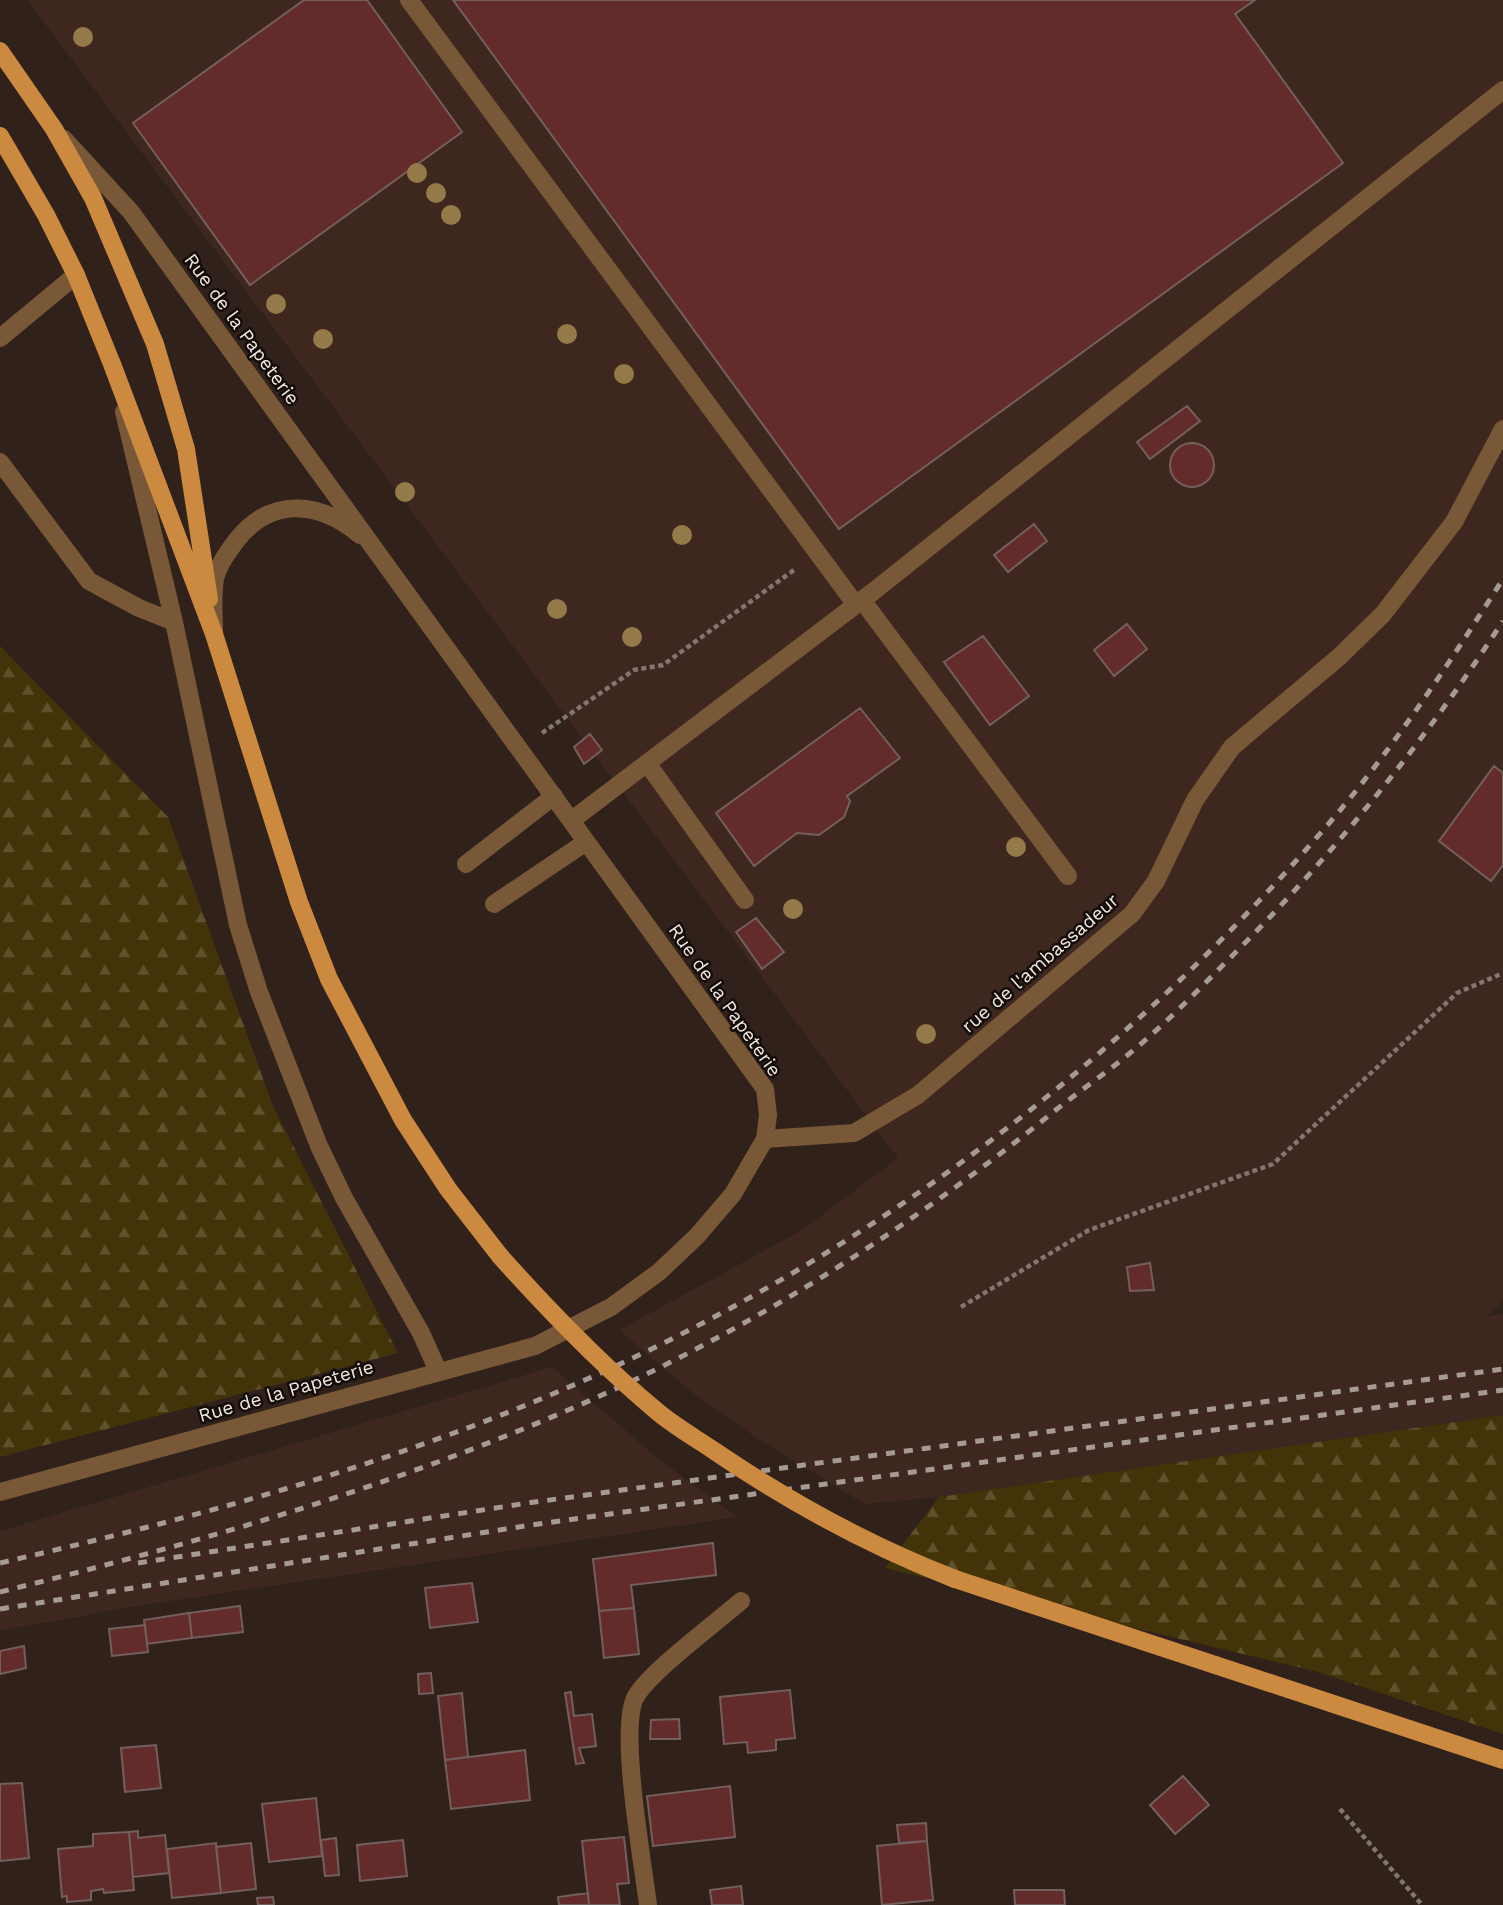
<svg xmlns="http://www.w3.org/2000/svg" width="1503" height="1905" viewBox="0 0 1503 1905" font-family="'Work Sans',sans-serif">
<defs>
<pattern id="forest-firs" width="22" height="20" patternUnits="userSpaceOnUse" patternTransform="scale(1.75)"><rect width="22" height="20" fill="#433308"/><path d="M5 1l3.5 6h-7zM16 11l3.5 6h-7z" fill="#5f512c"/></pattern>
</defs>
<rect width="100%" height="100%" fill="#30211a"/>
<path fill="#3d271e" d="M27 0H1503V1301L1487 1316 1503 1314V1415L939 1497 865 1504 761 1441 689 1390 619 1330 802 1230 898 1158Z
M552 1367 661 1461 738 1517 143 1605 0 1631V1531Z"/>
<path fill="url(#forest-firs)" d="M0 646 168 817 273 1106 398 1353 0 1457Z
M1503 1415V1734L1318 1672 885 1568 939 1497Z"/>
<path fill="#632b2a" stroke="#735f5d" stroke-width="2" d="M304 0H367L462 132 250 285 133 123Z
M453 0H1255L1235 14 1343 163 839 529Z
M1187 406 1200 421 1150 459 1137 442Z
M1170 465a22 22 0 1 1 44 0a22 22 0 1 1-44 0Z
M1034 524 1047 541 1008 572 994 555Z
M1127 624 1147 649 1114 676 1094 650Z
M983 636 1029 696 990 725 944 662Z
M860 708 900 758 847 796 850 801 844 817 819 835 797 833 754 866 716 813Z
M590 734 602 750 584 764 574 747Z
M1494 766 1503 773V865L1491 881 1439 841Z
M756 918 784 952 762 969 736 932Z
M1150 1263 1154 1290 1130 1291 1127 1267Z
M713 1543 716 1575 631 1585 634 1608 599 1611 593 1559Z
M472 1583 478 1622 430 1628 425 1588Z
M240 1606 243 1632 192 1638 189 1613Z
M634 1608 639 1654 604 1658 599 1611Z
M189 1613 192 1638 147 1644 144 1620Z
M145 1625 148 1652 112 1656 109 1629Z
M24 1646 26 1668 0 1674V1651Z
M431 1673 433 1693 419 1694 418 1674Z
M790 1690 795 1738 776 1740V1750L748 1753 747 1742 724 1744 720 1697Z
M571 1692 574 1716 592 1714 596 1746 579 1748 584 1763 576 1764 565 1693Z
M462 1693 468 1757 445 1760 438 1696Z
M679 1719 680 1739H650L651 1720Z
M156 1745 161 1788 125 1792 121 1748Z
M525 1750 530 1800 451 1809 445 1760Z
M1183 1776 1209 1805 1175 1834 1150 1805Z
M22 1783 29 1858 0 1861V1784Z
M730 1786 735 1837 653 1846 647 1796Z
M316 1798 322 1856 269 1862 262 1804Z
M926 1823 927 1841 899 1843 897 1825Z
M138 1831V1838L165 1835 169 1873 133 1877 129 1832Z
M129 1832 134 1890 104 1893 103 1889 91 1891V1900L67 1902V1896L62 1897 58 1849 93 1846V1834Z
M624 1837 629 1883 617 1884 620 1905H589L582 1841Z
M336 1838 339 1875 325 1876 321 1840Z
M403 1840 407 1876 360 1881 357 1845Z
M927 1841 933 1900 882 1905 877 1846Z
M216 1843 221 1893 172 1898 167 1849Z
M251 1843 256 1889 221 1893 216 1847Z
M741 1886 743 1905H712L710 1890Z
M1014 1890H1064L1065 1905H1015Z
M588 1893 589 1905H559L558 1897Z
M273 1897 274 1905H258L257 1898Z"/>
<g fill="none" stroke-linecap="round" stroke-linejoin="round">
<path stroke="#837670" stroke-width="4.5" stroke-dasharray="5 3.5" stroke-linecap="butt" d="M542 733 634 670 663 665 794 570
M961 1307 1089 1230 1273 1164 1457 993 1503 973
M1340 1809 1422 1905"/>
<path stroke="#785837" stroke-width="18" d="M409 0 856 605
M0 338 76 275
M124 412 174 622 238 925 259 992 319 1146 344 1198 421 1333 438 1371
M0 462 89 581 139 608 174 622
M862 600 1068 876
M214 634C214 616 212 596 215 579 218 565 228 552 236 541 271 496 319 501 360 535
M647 763 745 900
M572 820 874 591 1503 90
M466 864 554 796
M494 904 586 842
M765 1139 854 1133 918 1095 1132 914 1156 881 1195 800 1232 747 1339 657 1383 614 1454 522 1503 429
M0 1492 535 1346 611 1307 659 1272 697 1236 733 1194 765 1139 768 1115 765 1089 131 212 64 139
M648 1905C643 1863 619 1732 635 1698 648 1673 717 1622 741 1601"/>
<path stroke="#cc8940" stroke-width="18" d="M0 51 54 129 93 198 155 344 186 449 209 599
M0 136 46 215 76 275 112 364 214 634 299 902 329 979 403 1120 448 1189 500 1256
M955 1579 1503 1760"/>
<path stroke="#a69a94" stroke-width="5" stroke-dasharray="9 9" stroke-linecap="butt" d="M0 1563C199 1517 398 1463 585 1380 871 1253 1128 1058 1331 821 1395 746 1450 662 1503 579
M138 1563 528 1503 1503 1369
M0 1592C206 1541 420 1479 613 1390 773 1316 920 1220 1057 1109 1081 1090 1106 1073 1130 1053 1168 1022 1202 986 1237 951 1337 850 1425 741 1503 621
M0 1609 531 1525 1503 1390"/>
<path stroke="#cc8940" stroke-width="18" d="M500 1256C550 1312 601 1365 659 1413 676 1427 697 1439 716 1452 791 1503 870 1546 955 1579"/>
</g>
<g fill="#947a48">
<circle cx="83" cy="37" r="10"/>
<circle cx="417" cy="173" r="10"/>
<circle cx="436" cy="193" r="10"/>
<circle cx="451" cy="215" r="10"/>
<circle cx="276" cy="304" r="10"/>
<circle cx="567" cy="334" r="10"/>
<circle cx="323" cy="339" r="10"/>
<circle cx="624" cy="374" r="10"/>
<circle cx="405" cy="492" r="10"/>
<circle cx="682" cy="535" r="10"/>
<circle cx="557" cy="609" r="10"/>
<circle cx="632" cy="637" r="10"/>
<circle cx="1016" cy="847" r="10"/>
<circle cx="793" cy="909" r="10"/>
<circle cx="926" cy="1034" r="10"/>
</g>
<g text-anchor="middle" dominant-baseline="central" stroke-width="5" stroke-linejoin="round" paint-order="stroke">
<g font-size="19" fill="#f2e8e3" stroke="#130c09">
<text transform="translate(242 329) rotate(54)">Rue de la Papeterie</text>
<text transform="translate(1040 963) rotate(-41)">rue de l'ambassadeur</text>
<text transform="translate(725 1000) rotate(55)">Rue de la Papeterie</text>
<text transform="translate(286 1391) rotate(-16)">Rue de la Papeterie</text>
</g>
</g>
</svg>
